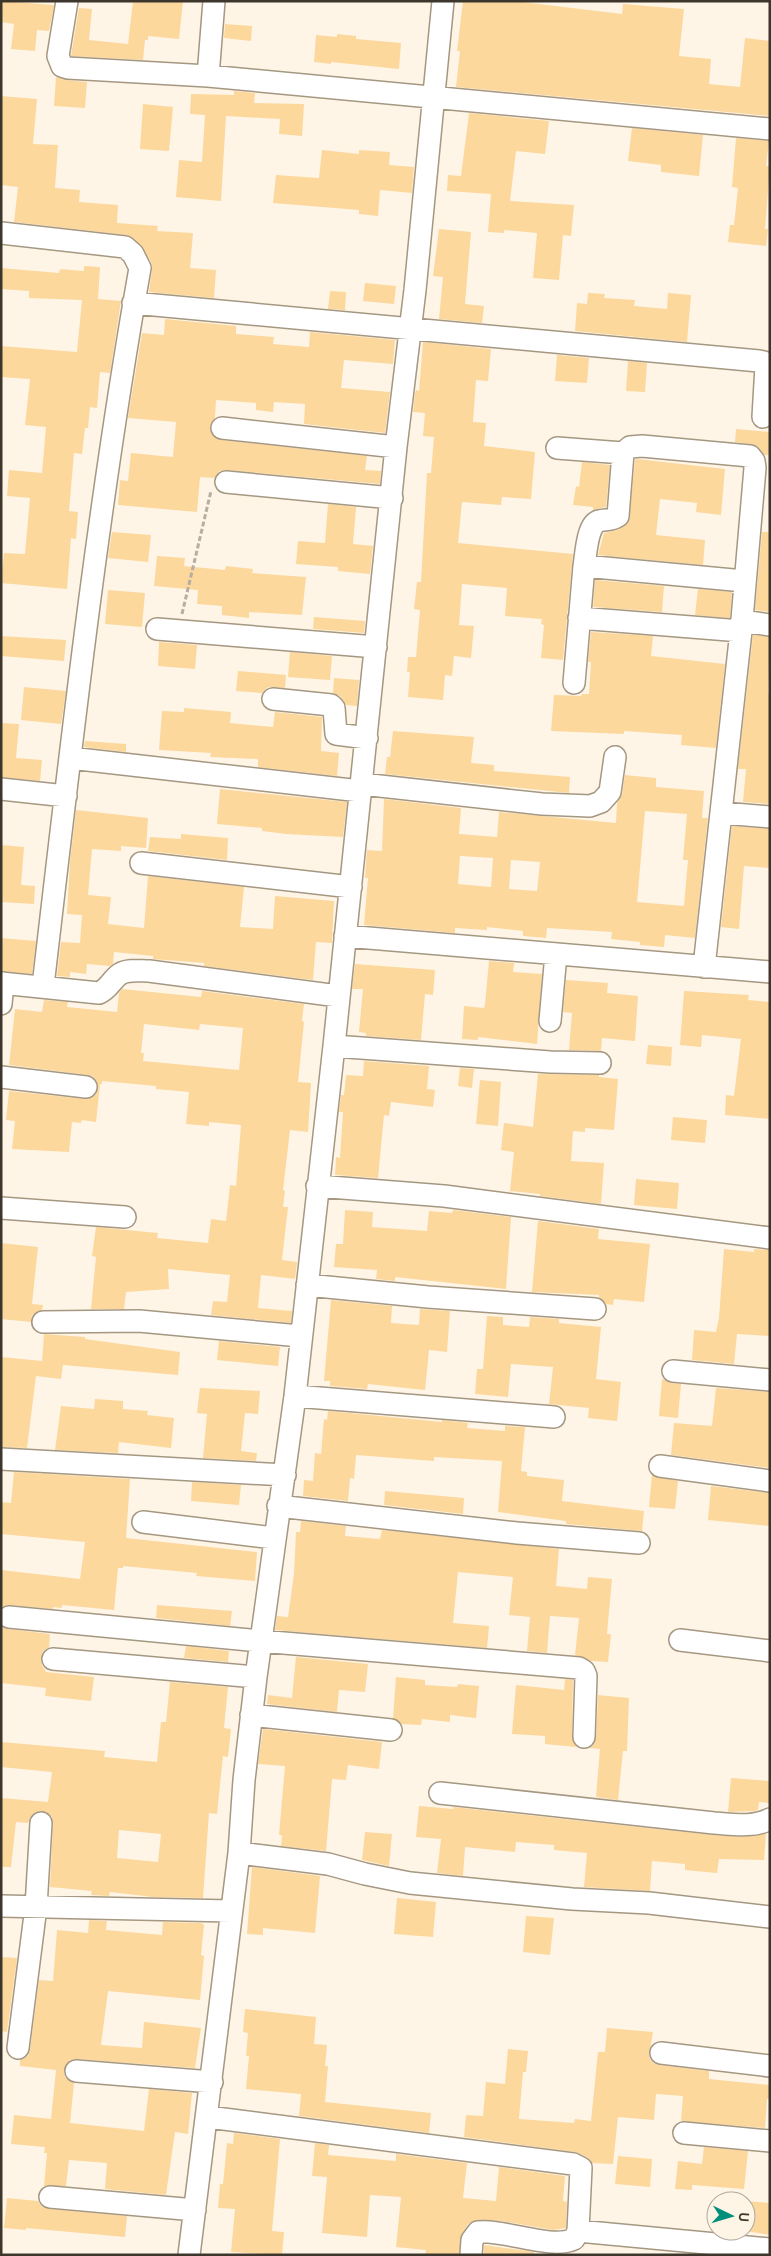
<svg xmlns="http://www.w3.org/2000/svg" width="771" height="2256" viewBox="0 0 771 2256" font-family="'Space Grotesk',sans-serif">
<rect width="100%" height="100%" fill="#fef5e7"/>
<path fill="#fcd89d" fill-rule="evenodd" d="M1 1 54 5 49 31 37 30 35 51 11 49 14 24 1 22Z
M133 1H183L179 39 148 36V40H145L143 60 71 56 79 8 92 9 89 40 128 44Z
M463 1H514L622 14 623 4 684 9 679 56 711 59 709 84 740 87 745 38 770 41V116L456 87 460 51H457Z
M225 24 252 26 251 41 224 38Z
M337 34 356 36V39L401 43 399 69 331 62V64L314 62 316 35 337 37Z
M56 77 67 80 87 82 85 108 54 106Z
M234 91 255 93 254 103 304 104 302 136 279 134 280 119 226 116 221 201 176 197 179 160 202 162 205 115 190 114 191 94 234 95Z
M1 96 37 99 33 144 58 145 55 188 80 190 79 202 118 205 117 223 158 226 157 231 193 233 190 268 216 270 214 298 149 292 152 270 151 262 141 245 127 235 14 222 18 187 1 185Z
M143 104 173 107 169 151 140 149Z
M469 113 549 121 545 154 516 151 510 201 574 205 571 236 563 235 559 280 533 278 537 233 504 230V233L488 232 491 194 447 191 448 175 461 176Z
M632 128 703 135 699 176 661 172V165L628 161Z
M736 138 769 141 766 166H770L765 229H768L766 246 728 242 730 225H734L738 188 732 187Z
M322 150 359 154V150L390 152 389 165 414 167 412 193 380 190 378 216 359 214V210L273 203 276 175 319 178Z
M439 229 471 232 465 304 484 306 482 323 439 319 443 277 433 276Z
M84 266 100 267 98 299 121 301 110 373 100 372 97 408 90 407 88 428H85L82 454 74 453 69 511 78 512 76 539 71 538 67 589 1 583 4 553 25 554 30 498 7 496 9 470 42 473 46 427 25 425 30 379 1 377V346L77 352 82 300 29 298V291L1 289V268L59 273 60 269 84 271Z
M365 283 396 286 394 304 363 301Z
M330 291 346 292 345 310 328 309Z
M588 293 605 294 604 298 635 300 634 306 667 309 668 293 691 295 687 342 575 331 577 303 587 304Z
M165 319 236 326V334L274 337 273 344 309 347 310 332 395 340 393 364 344 360 341 388 390 392 385 433 304 424 305 404 274 402 273 412 256 410V403L216 400 215 418 210 426 211 433 221 440 367 456 365 470 381 471 380 484 227 470 220 471 214 478 200 477 197 512 118 505 120 480 128 481 131 453 173 457 176 422 128 418 142 333 164 335Z
M423 342 491 349 488 381 476 380 473 422 486 423 484 446 535 452 531 499 502 497 501 505 462 502 458 543 573 554 563 660 541 658 544 625 541 624 542 619 505 616 507 588 462 584 459 625 474 626 471 658 454 656 452 676 445 675 443 700 408 697 410 672H407L408 657H416L420 610 414 609 417 582H421L427 473H431L434 437 423 436 425 413 413 412 415 394 416 390 419 391Z
M557 355 589 358 587 383 555 381Z
M628 361 647 363 645 392 626 391Z
M736 429 770 432V455H764L756 445 735 442Z
M637 459 725 469 721 515 696 512 697 503 660 499 656 535 705 540 703 565 598 555 604 533 618 530 629 522 635 460Z
M582 462 610 465 606 507 593 510V507L573 505 576 486 579 487Z
M328 504 356 507 353 544 373 546 370 574 338 571V567L296 564 298 541 325 543Z
M112 532 151 535 148 562 108 558Z
M762 532H770V612L755 610Z
M157 556 185 558 184 566 225 570 226 566 253 569 252 573 306 577 302 615 249 612V618L222 615V606L197 604 198 590 154 586Z
M595 580 664 586 662 612 593 607Z
M698 589 732 592 730 618 695 615Z
M108 590 145 593 142 627 105 624Z
M314 617 365 621 364 633 313 629Z
M591 632 653 636 651 656 725 664 716 748 681 745 682 735 624 731V734L551 731 554 695 581 696 582 694H589L591 662H588Z
M753 635 770 637 768 693H770V804L743 802 746 769H738Z
M1 636 66 640 64 661 1 656Z
M159 642 197 645 195 669 158 666Z
M290 652 332 656 330 680 288 677Z
M238 671 286 675 285 688 268 687 262 693 236 691Z
M334 678 359 680 357 706 346 705 340 696 333 693Z
M24 687 66 691 61 724 21 720Z
M184 708 231 712 230 723 273 727 275 712 322 717 321 751 339 753 337 776 258 767V759L210 757 211 753 159 750 162 711 184 712Z
M1 723 19 724 16 758 42 760 40 781 1 777Z
M393 731 474 737 471 763 494 765V771L570 777 569 793 385 774 387 757H390Z
M85 741 126 744V752L84 747Z
M625 775 656 778V787L704 791 702 818H708L695 938 665 935 664 947 640 945V942L611 939 612 932 547 928 546 938 523 936V931L487 927V930L455 928V933L364 925 368 878H365L367 850 382 851 384 799 461 808 459 834 497 837 499 812 616 823 617 803 622 794ZM645 811 687 814 683 860H688L684 906 637 902ZM460 856 493 858 491 887 458 884ZM511 860 540 862 537 891 509 889Z
M220 789 347 802 343 837 286 834 262 831V828L217 824Z
M76 810 148 818 146 848 121 846V851L92 849 88 895 111 897 108 924 144 928 148 876 244 887 240 927 273 929 275 896 334 901 332 943 316 942 313 980 204 966V963L153 959V956L114 952 113 964 110 966 87 964 86 974 70 972V977L57 976 61 942 80 943 82 915 67 914 70 862Z
M732 826 770 829V868L744 866 739 929 721 927Z
M181 834 228 838 227 860 148 851 150 837 181 839Z
M1 845 24 847 21 885 35 886 34 904 1 902Z
M1 938 36 941 32 974 1 971Z
M489 961 514 963 513 972 542 974 537 1044 478 1037V1040L462 1039 464 1006 484 1008 485 1004Z
M355 964 435 970 433 995 425 994 421 1040 366 1036V1033L359 1032 363 989H352Z
M566 980 608 983 607 993 638 996 635 1041 602 1038 601 1051 569 1050 572 1013 563 1012Z
M122 989 201 997 202 991 304 1004 302 1021 304 1022 298 1082 311 1083 308 1132 290 1130 283 1190 285 1191 283 1207H288L282 1260 297 1262 295 1279 261 1275 258 1308 292 1311 291 1323 211 1315 213 1301 227 1302 230 1275 168 1269 169 1289 126 1292 124 1309H91L96 1257 92 1256 96 1227 158 1233 157 1238 208 1243 211 1219 226 1221 230 1185 236 1186 241 1125 209 1122V1126L186 1124 189 1092 156 1089V1086L102 1081V1084H100L96 1122 82 1120 81 1123 72 1122 69 1152 12 1149 15 1121 6 1120 9 1091 85 1099 96 1095 98 1088 94 1077 88 1075 9 1065 15 1009 42 1012 44 1000 68 1002 67 1007 117 1012 119 993ZM144 1024 199 1030 200 1024 243 1028 239 1070 143 1061 144 1053H141Z
M684 991 749 995 748 1000 770 1002V1119L725 1115 726 1095 734 1096 741 1039 702 1035 701 1047 680 1045Z
M648 1045 672 1047 671 1066 646 1064Z
M364 1061 429 1066 427 1089 435 1090 433 1107 391 1102 389 1116 384 1115 378 1178 335 1175 336 1157 340 1158 343 1112H339L341 1095H344L346 1075 363 1076Z
M460 1068 474 1069 472 1088 458 1086Z
M538 1074 599 1075V1077L618 1079 614 1130 585 1128V1132L573 1131 571 1161 604 1163 601 1204 540 1196V1194L510 1191 514 1152 501 1150 504 1123 533 1127Z
M480 1080 501 1082 498 1126 476 1124Z
M673 1117 707 1120 705 1143 671 1140Z
M636 1179 679 1183 677 1209 634 1205Z
M345 1210 373 1212 372 1227 427 1231 429 1211 452 1213 453 1210 511 1217 506 1289 395 1277V1281L376 1279 377 1270 334 1267 336 1244H343Z
M538 1221 599 1229 598 1239 650 1244 644 1302 614 1299 613 1305 606 1304 599 1298V1295L532 1292Z
M1 1243 38 1247 32 1304 43 1305 42 1310 32 1315 31 1322 1 1319Z
M724 1249 754 1252V1249L770 1250V1336L737 1334 734 1364 692 1360 694 1330 716 1332 719 1318Z
M331 1300 392 1306 391 1323 419 1325 420 1309 450 1311 447 1352 429 1350 425 1390 368 1384 367 1389 330 1386V1381H324Z
M487 1316 503 1317V1325L529 1327 530 1317 559 1319V1323L601 1327 596 1379 621 1382 617 1421 588 1418 589 1408 549 1404 553 1367 511 1364 508 1397 475 1394 477 1369H483Z
M44 1334 85 1337V1339L180 1352 178 1375 63 1365 61 1379 36 1376 27 1448 1 1447V1357L42 1361Z
M219 1341 280 1347 278 1366 217 1360Z
M662 1379 671 1383 681 1384 678 1418 659 1416Z
M200 1388 260 1391 258 1414 245 1413 241 1451 257 1453 256 1461 203 1458 207 1414 197 1413Z
M716 1388 770 1392V1468L671 1455 674 1423 712 1426Z
M95 1399 123 1401V1409L148 1411 147 1415 174 1418 171 1448 119 1442 118 1453 55 1450 61 1406 94 1409Z
M328 1411 442 1422V1420L468 1423 467 1428 505 1431V1426L525 1427 521 1471 527 1472V1476L564 1480 562 1501 644 1511 642 1531 566 1524V1521L498 1512 502 1461 434 1457V1461L356 1455 354 1479 350 1478 348 1501 303 1496 304 1480 313 1481 315 1453 321 1454 324 1419 327 1420Z
M14 1472 130 1479 126 1538 257 1552 255 1581 196 1576 197 1573 123 1566V1568H118L114 1610 62 1605V1608L53 1607V1609L10 1605 1 1608V1570L80 1579 85 1542 1 1534V1502L11 1503Z
M652 1475 678 1481 675 1509 649 1507Z
M192 1482 241 1485 239 1505 191 1501Z
M711 1486 770 1493V1526L708 1520Z
M385 1491 464 1498 463 1514 384 1505Z
M301 1521 346 1526 345 1536 380 1539 382 1530 559 1549 556 1586 587 1589 588 1577 612 1579 607 1634H611L608 1662 591 1661 575 1655 579 1618 550 1616 547 1653 527 1651 530 1617 509 1615 513 1577 458 1572 453 1623 489 1626 487 1648 275 1630 277 1616 288 1617 294 1574 296 1532H300Z
M157 1605 232 1611 230 1626 156 1618Z
M1 1627 8 1629 50 1634 49 1647 43 1651 41 1657 42 1665 46 1672 94 1677 91 1701 45 1696 46 1688 1 1683Z
M186 1646 229 1651 228 1662 184 1658Z
M296 1657 368 1664 365 1692 339 1690 337 1712 267 1704 268 1695 292 1698Z
M396 1677 425 1680V1685L457 1687 458 1684 479 1686 476 1718 450 1715V1722L422 1719 421 1725 401 1724 393 1718Z
M565 1679 573 1680 572 1737 576 1747 545 1744V1736L512 1734 516 1685 564 1690Z
M170 1682 228 1687 224 1728 231 1729 228 1757 223 1756 217 1814 209 1813 203 1898 153 1897 110 1892 109 1896 91 1895 92 1891 50 1887 53 1823 52 1817 42 1811 36 1812 31 1816 28 1823 16 1822 11 1867H1V1798L48 1802 52 1772 1 1767V1742L105 1751 104 1757 157 1762 161 1722H166ZM119 1830 161 1834 158 1862 117 1858Z
M598 1695 629 1698 627 1751H623L618 1800 596 1797 600 1749 590 1748 595 1743 596 1737Z
M263 1729 382 1742 379 1769 348 1765 346 1780 332 1779 326 1851 281 1846 282 1835H279L285 1766 258 1764Z
M731 1778 770 1781V1803L759 1802 758 1810 755 1811 728 1812Z
M419 1806 453 1809V1807L713 1835 743 1837 766 1834 764 1860 719 1859 717 1873 685 1870V1864L652 1861 650 1891 584 1887 587 1853 554 1850V1845L516 1842 515 1852 465 1847 463 1876 437 1873 441 1839 416 1837Z
M365 1832 392 1834 389 1866 362 1860Z
M252 1867 320 1876 315 1933 263 1928V1935L247 1934Z
M397 1898 436 1902 433 1937 394 1934Z
M526 1916 554 1918 550 1955 523 1952Z
M89 1920 107 1921 106 1930 162 1935 163 1922 201 1923 204 1925 201 1955 204 1956 200 2000 108 1991 101 2045 142 2048 144 2022 201 2028 195 2068 77 2059 70 2060 64 2070 65 2077 74 2083 70 2123 144 2131 149 2089 192 2093 188 2134 175 2132 166 2195 105 2189 107 2163 69 2160 66 2186H44L47 2153H44L45 2147 11 2144 14 2115 51 2119 56 2070 20 2066V2060L28 2056 30 2050 39 1980 53 1981 57 1930 88 1933Z
M1 1957 17 1958 7 2032 1 2031Z
M245 2009 316 2017 314 2044 327 2045 325 2066H328L325 2102 431 2113 429 2133 299 2116 301 2094 246 2089 249 2056H246L248 2033 243 2032Z
M607 2028 653 2032 649 2057 653 2063 659 2065 709 2071V2079L770 2085V2099H767L765 2128 681 2121 683 2096 656 2094 654 2120 618 2117 613 2164 592 2163 587 2157 575 2152 464 2137 466 2115 483 2116 486 2082 505 2084 508 2049 528 2051 526 2072H523L519 2119 574 2123 575 2119 591 2121 598 2052H605Z
M234 2133 280 2139 272 2231 284 2232 282 2255 231 2252 235 2209 218 2208 220 2184H223L227 2143 233 2144Z
M315 2143 329 2145 328 2155 396 2161V2154L467 2163 463 2198 496 2201 499 2167 565 2176 563 2201 567 2202 566 2228 553 2230 502 2221 477 2220 468 2224 462 2233 459 2255H425L426 2250 396 2247 401 2197 370 2195 367 2237 322 2233 327 2177 312 2176Z
M704 2147 748 2151 744 2189 692 2185V2190L675 2189 678 2161 702 2164Z
M618 2156 652 2159 650 2187 615 2184Z
M7 2198 38 2201 42 2207 49 2209 127 2216 125 2237 26 2228V2230L4 2228Z
M746 2201 770 2203V2235L746 2231Z
M484 2245 534 2252 533 2255H484Z"/>
<g fill="none" stroke-linecap="round" stroke-linejoin="round">
<defs>
<path id="minor" d="M67 1 58 56 62 66 68 68 208 76 770 129
M208 76 214 1
M1 233 125 247 133 254 140 268C98 506 71 746 43 986
M133 303 759 361 764 362 766 366 763 417
M222 428 396 447
M557 448 623 453
M226 482 392 498
M584 566C586 555 587 524 599 521 606 519 611 521 618 516L623 453 630 447 642 446 750 456 754 461 755 468 741 631 704 967
M579 618 741 631
M742 621 770 625
M157 629 376 647
M574 683 584 566 744 581
M273 699 331 705 334 708 336 734 367 738
M70 758 360 791
M362 784 542 804 590 806 601 802 610 792 615 757
M1 789 66 796
M722 813 770 817
M141 863 351 887
M345 936 770 972
M1 983 99 993C109 989 112 979 120 974 128 969 140 971 149 971L338 996
M1 1004 3 983
M550 1021 556 954
M334 1046 550 1062 600 1063
M1 1077 86 1087
M317 1186 444 1196 770 1238
M1 1208 125 1217
M307 1285 428 1297 595 1309
M43 1322 139 1321 300 1336
M673 1371 770 1380
M295 1396 554 1417
M1 1459 285 1475
M660 1466 770 1481
M278 1506 517 1533 639 1543
M143 1522 274 1538
M9 1617 260 1641 579 1668 584 1671 586 1676 584 1737
M680 1640 770 1651
M53 1659 256 1677
M251 1715 391 1730
M440 1793 714 1823C731 1824 754 1828 770 1819
M239 1853 328 1864 365 1874 410 1883 572 1899 649 1903 770 1917
M1 1906 231 1911
M18 2048 36 1907 41 1823
M661 2053 770 2066
M76 2071 212 2082
M208 2117 573 2164 581 2168 578 2231 574 2239C551 2250 504 2229 478 2232L472 2240 471 2255
M684 2133 770 2141
M50 2197 195 2210
M578 2231 770 2249
M189 2255 239 1853 244 1780 256 1677 295 1396 334 1046 396 447 415 290 443 1"/>
</defs>
<use href="#minor" stroke="#a59781" stroke-width="24"/>
<path stroke="#b6aea1" stroke-width="3" stroke-dasharray="5 2.5" stroke-linecap="butt" d="M182 614 211 491"/>
<use href="#minor" stroke="#fff" stroke-width="21"/>
</g>
<rect width="771" height="2256" fill="none" stroke="#3c362c" stroke-width="5"/>
<g transform="translate(731 2216) rotate(95)"><circle r="24" fill="#fef5e7" stroke="#b0a99c"/>
<path d="M0-4L9 19L0 12L-9 19Z" fill="#008f7a"/>
<text y="-8" font-size="14" font-weight="bold" text-anchor="middle" fill="#3c362c">U</text>
</g>
</svg>
